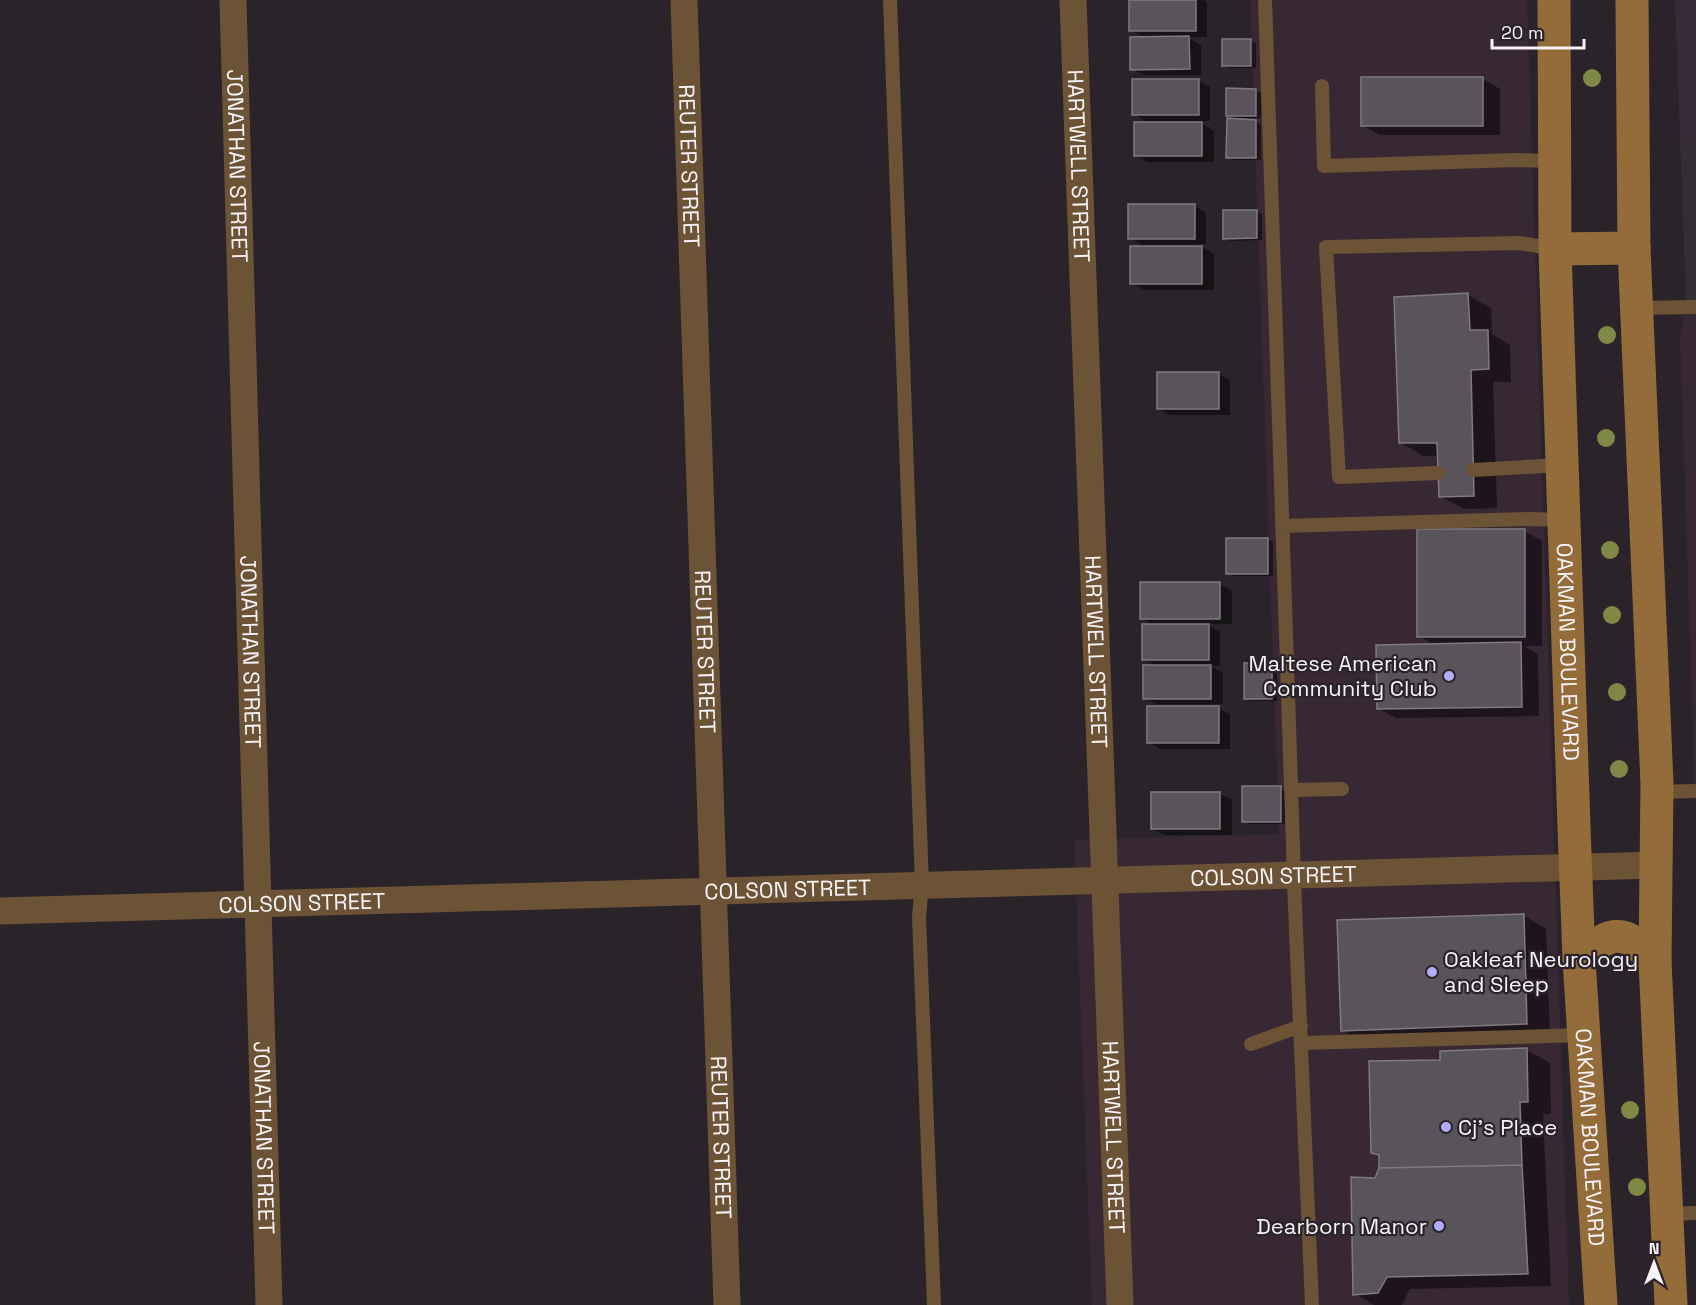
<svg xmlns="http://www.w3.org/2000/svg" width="1696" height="1305" viewBox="0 0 1696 1305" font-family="'Space Grotesk',sans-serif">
<rect width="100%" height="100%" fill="#2a242a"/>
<path fill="#372834" d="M1250 0H1527L1569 1305H1092L1074 840 1279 834Z
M1686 300H1696V823L1680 337Z"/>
<path fill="#362c37" d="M1675 0H1696V300H1686Z"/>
<path fill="#0007" d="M1131 0H1203L1207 2V37H1187L1201 45V75H1144L1132 69 1145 38 1131 30Z
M1251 40 1256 44V68H1228L1223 65Z
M1483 79 1500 89V135H1380L1362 125Z
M1199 81 1210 87V121H1197L1214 131V162H1147L1135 155 1150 124 1134 114Z
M1256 90 1261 93V118H1242V121H1256L1261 125V160H1233L1228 157 1237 120 1228 115Z
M1195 206 1206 213V244H1197L1214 254V290H1144L1132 284 1146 247 1130 238Z
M1256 211 1262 214V240L1230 241 1225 238Z
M1468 295 1491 308 1492 334 1510 345 1511 382H1493L1497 508 1464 509 1440 496 1439 456H1423L1400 442Z
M1219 374 1230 380V415H1170L1158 408Z
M1524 531 1542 541V646H1524L1538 654 1539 716 1396 718 1378 708 1435 645 1419 636Z
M1268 539 1273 542V576H1233L1227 573Z
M1142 584H1220L1232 591V624H1207L1220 632V666H1211L1223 673V704H1156L1144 698 1155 666 1143 659 1155 626 1142 618Z
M1272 664 1277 667V701H1251L1245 698Z
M1218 708 1230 714V749H1160L1148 742Z
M1280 788 1285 791V824H1249L1243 821Z
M1152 794H1220L1232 800V835H1164L1152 829Z
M1523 915 1546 929 1550 1037 1365 1043 1342 1030Z
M1527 1050 1550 1063 1551 1114H1543L1551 1286 1410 1289 1402 1305H1374L1355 1294 1376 1180 1381 1168 1380 1156 1373 1152 1442 1061Z"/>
<path fill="#59535a" stroke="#817a81" stroke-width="1.5" d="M1129 0H1196V31H1129Z
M1189 36 1190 69 1130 70V37Z
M1222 39H1251V66H1222Z
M1361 77H1483V126H1361Z
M1132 79H1199V115H1132Z
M1226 88 1256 89V116H1226Z
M1227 118 1256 120V158H1226Z
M1134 122H1202V156H1134Z
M1128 204H1195V239H1128Z
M1223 210H1257V238L1223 239Z
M1130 246H1202V284H1130Z
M1468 293 1470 330H1488L1489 369 1471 370 1474 496 1439 497 1437 443H1399L1394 297Z
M1157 372H1219V409H1157Z
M1417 529H1525V637H1417Z
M1226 538H1268V574H1226Z
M1140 582H1220V619H1140Z
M1142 624H1209V660H1142Z
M1521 642 1522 707 1377 709 1376 645Z
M1244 663H1272V699H1244Z
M1143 665H1211V699H1143Z
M1147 706H1219V743H1147Z
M1242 786H1281V822H1242Z
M1151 792H1220V829H1151Z
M1524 914 1527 1024 1341 1031 1337 920Z
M1527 1048 1528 1102H1520L1522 1165 1379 1168V1155L1371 1153 1369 1061 1440 1060V1051Z
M1522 1165 1528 1274 1387 1277 1378 1293 1353 1295 1351 1177 1375 1178 1379 1168Z"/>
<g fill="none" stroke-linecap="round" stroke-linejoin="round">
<path stroke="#6c5335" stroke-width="14" d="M890 0 922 885 919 917 934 1305
M1265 0 1295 907 1312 1305
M1322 86 1324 166 1516 160 1554 161
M1637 308 1696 307
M1473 470 1562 465
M1438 473 1339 477 1326 247 1520 243 1555 249
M1282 526 1530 519 1564 520
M1291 790 1342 789
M1657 792 1696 791
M1302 1043 1584 1035
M1251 1044 1301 1026
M1667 1214 1696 1213"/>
<g stroke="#6c5335" stroke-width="27">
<path id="s1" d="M233 0 269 1305"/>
<path id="s2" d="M684 0 727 1305"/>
<path id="s3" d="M1073 0 1120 1305"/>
<path id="s4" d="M0 911 1656 865"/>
</g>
<g stroke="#946c39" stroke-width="33">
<path id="s5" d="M1554 0 1555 249 1574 827 1579 959 1601 1305"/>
<path d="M1632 0 1634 248 1657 784 1655 961 1671 1305"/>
<path d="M1555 249 1634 248"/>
<path d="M1579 959C1612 929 1624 928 1655 961"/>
</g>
</g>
<g fill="#7f8945">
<circle cx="1592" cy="78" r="9"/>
<circle cx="1607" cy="335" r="9"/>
<circle cx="1606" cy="438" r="9"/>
<circle cx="1610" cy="550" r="9"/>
<circle cx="1612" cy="615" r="9"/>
<circle cx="1617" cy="692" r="9"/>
<circle cx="1619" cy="769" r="9"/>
<circle cx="1630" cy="1110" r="9"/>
<circle cx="1637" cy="1187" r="9"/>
</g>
<g fill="#b1adfa" stroke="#2a242a" stroke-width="2">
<circle cx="1449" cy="676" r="6"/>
<circle cx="1432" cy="972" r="6"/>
<circle cx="1446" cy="1127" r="6"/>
<circle cx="1439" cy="1226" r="6"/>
</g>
<g text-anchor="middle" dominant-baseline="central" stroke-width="4.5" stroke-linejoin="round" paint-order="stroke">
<g font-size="22" fill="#f7f3f7" stroke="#2a242a">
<text stroke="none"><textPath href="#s1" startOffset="166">JONATHAN STREET</textPath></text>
<text stroke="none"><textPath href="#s2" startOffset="166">REUTER STREET</textPath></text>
<text stroke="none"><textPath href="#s3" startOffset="166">HARTWELL STREET</textPath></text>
<text stroke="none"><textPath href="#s2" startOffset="652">REUTER STREET</textPath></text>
<text stroke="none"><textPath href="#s1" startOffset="652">JONATHAN STREET</textPath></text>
<text stroke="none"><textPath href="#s3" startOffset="652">HARTWELL STREET</textPath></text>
<text stroke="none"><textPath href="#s5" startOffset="652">OAKMAN BOULEVARD</textPath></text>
<text stroke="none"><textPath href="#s4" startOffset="1274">COLSON STREET</textPath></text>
<text stroke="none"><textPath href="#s4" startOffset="788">COLSON STREET</textPath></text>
<text stroke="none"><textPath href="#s4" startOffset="302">COLSON STREET</textPath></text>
<text stroke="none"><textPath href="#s1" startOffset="1138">JONATHAN STREET</textPath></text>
<text stroke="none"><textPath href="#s2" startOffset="1138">REUTER STREET</textPath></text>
<text stroke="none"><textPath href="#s3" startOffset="1138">HARTWELL STREET</textPath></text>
<text stroke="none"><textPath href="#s5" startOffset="1138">OAKMAN BOULEVARD</textPath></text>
</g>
<g font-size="22" fill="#f7f3f7" stroke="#2a242a" text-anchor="end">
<text x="1437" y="663">Maltese American<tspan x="1437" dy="25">Community Club</tspan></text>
<text x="1444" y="959" text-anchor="start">Oakleaf Neurology<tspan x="1444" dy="25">and Sleep</tspan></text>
<text x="1458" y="1127" text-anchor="start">Cj's Place</text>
<text x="1427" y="1226">Dearborn Manor</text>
</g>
</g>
<g transform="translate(1654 1263)" stroke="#2a242a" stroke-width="4.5" paint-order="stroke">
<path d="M0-4.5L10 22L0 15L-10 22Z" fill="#f7f3f7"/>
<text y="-9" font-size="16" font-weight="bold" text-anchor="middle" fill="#f7f3f7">N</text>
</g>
<path d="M1492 39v9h92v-9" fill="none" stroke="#f7f3f7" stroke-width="3"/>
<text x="1501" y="39" font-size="18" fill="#f7f3f7" stroke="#2a242a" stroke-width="4.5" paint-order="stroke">20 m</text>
</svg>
